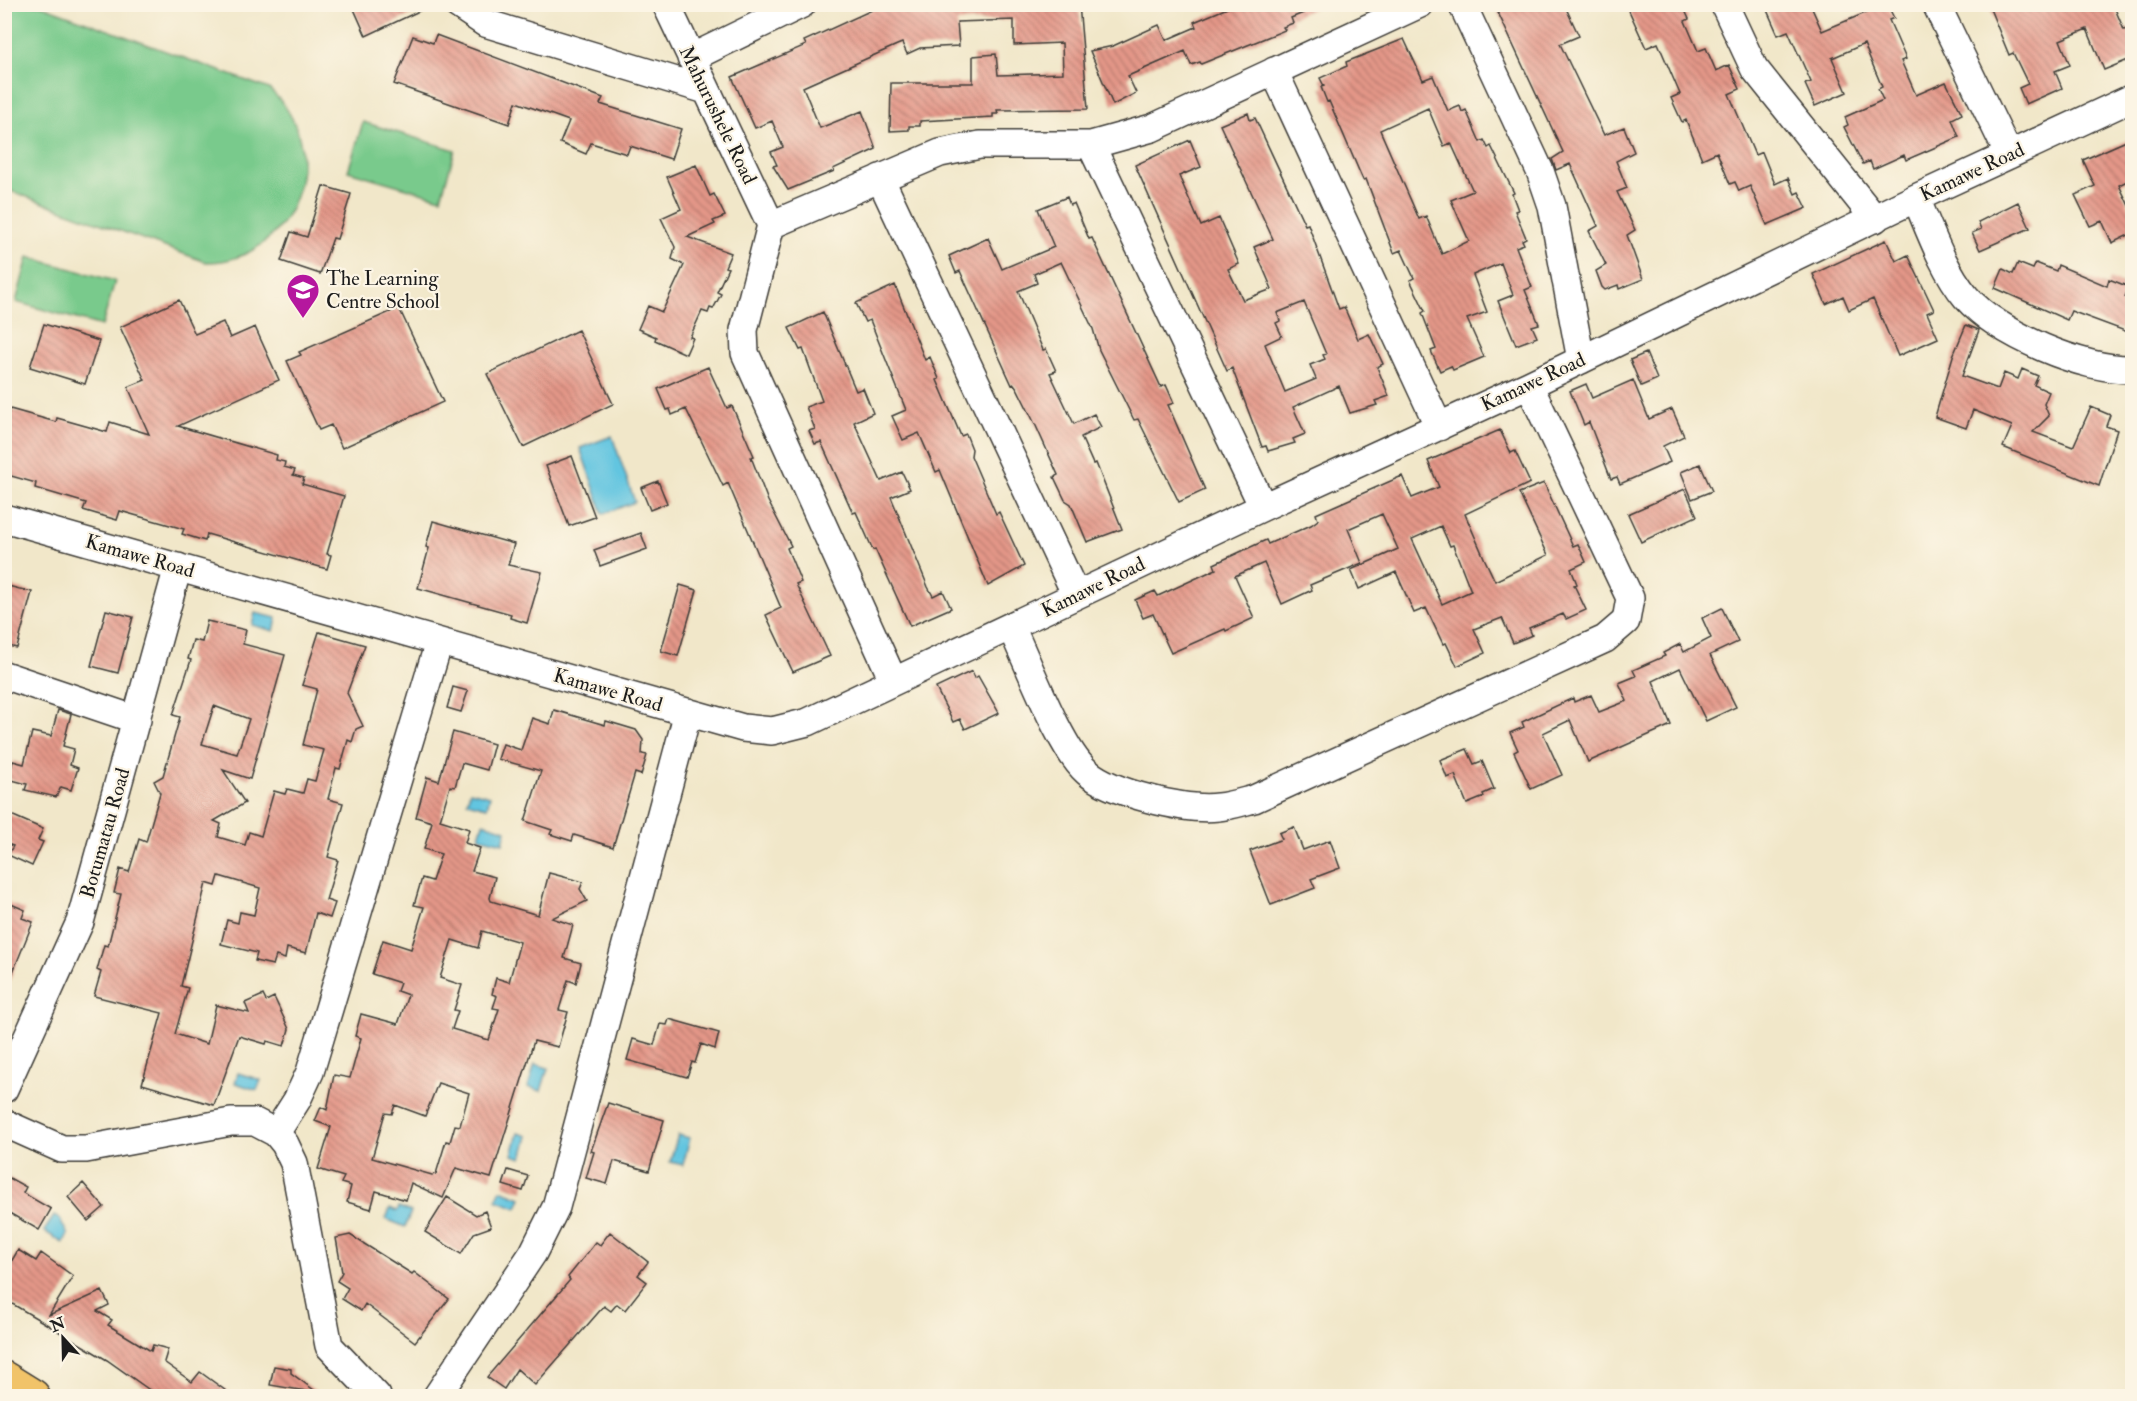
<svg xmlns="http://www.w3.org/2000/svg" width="2137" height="1401" viewBox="0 0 2137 1401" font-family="'IM FELL Double Pica',serif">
<defs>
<pattern id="building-back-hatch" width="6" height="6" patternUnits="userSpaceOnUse" patternTransform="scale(1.5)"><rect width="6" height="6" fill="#e49788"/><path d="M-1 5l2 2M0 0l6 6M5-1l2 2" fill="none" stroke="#b87a6e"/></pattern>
</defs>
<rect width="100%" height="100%" fill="#fcf5e5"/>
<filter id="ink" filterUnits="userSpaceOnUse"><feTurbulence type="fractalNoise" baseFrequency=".0167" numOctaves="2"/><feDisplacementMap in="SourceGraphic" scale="12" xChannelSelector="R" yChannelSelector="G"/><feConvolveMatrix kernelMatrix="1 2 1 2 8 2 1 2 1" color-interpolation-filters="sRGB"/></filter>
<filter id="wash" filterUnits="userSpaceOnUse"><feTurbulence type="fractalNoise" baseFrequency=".008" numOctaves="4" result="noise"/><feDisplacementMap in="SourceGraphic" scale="24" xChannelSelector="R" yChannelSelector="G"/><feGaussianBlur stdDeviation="1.35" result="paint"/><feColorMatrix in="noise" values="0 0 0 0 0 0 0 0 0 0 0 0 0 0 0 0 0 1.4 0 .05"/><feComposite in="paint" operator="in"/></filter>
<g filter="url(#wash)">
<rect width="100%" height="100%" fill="#f1e7c9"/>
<path fill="#79ca8c" stroke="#4a7354" stroke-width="1.5" d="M5 4 40 5 269 89C336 147 294 263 206 262L5 189Z
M363 122 455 150 441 198 348 171Z
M28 257 115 281 102 326 16 302Z"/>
<path fill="#62c5e0" stroke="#3f707e" stroke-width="1.5" d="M612 436 635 502 603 514 580 448Z
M255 613 277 618 274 631 252 625Z
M470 791 490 796 487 807 467 802Z
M483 823 506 830 503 843 479 837Z
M535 1064 548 1068 541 1091 528 1087Z
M238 1073 261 1080 257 1090 235 1083Z
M518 1133 528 1136 522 1158 512 1155Z
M678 1135 690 1138 683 1165 670 1162Z
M501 1190 521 1198 517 1208 496 1200Z
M399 1207 411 1212 405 1227 386 1219 390 1208 397 1211Z
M54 1216 60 1219 68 1235 63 1243 44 1231Z"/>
<g id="blocks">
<path fill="url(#building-back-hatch)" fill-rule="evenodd" d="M364 4H434L366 36 354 9Z
M885 4H1079L1088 109 997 110 998 114H993V117L920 121V126H909V130L890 131 891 83H973V56L996 54 998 75 1063 73 1062 43 1014 45V20L957 22 959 46 920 48 907 54 902 43 897 45 803 87 820 128 862 111 876 149 833 169 834 171 788 190 773 166 777 165 771 152 783 147 772 121 755 128 732 77 806 45 804 41Z
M1237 4 1323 5 1291 18 1293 23 1283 27 1285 30 1201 64 1200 62 1191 65 1185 51 1128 76 1136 93 1113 105 1090 51 1113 46 1159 25 1166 40 1196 27 1194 22Z
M1494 4H1564L1579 36 1560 44 1604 135 1624 127 1634 152 1616 161 1627 188 1617 192 1635 230 1627 235 1643 279 1619 289 1618 285 1605 290 1602 287 1596 271 1606 265 1589 231 1598 226 1570 164 1556 170 1552 159 1563 152Z
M1626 4H1682L1689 19 1685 21 1698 51 1706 48 1716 71 1729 65 1740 89 1729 94 1755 155 1762 152 1775 184 1788 178 1795 194 1799 192 1807 208 1767 225 1750 186 1739 191 1735 182 1730 184 1717 152 1702 159 1686 120 1682 122 1671 98 1680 94 1658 43 1646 48Z
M1780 4H1810L1822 31 1887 4 1894 18 1889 20 1906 59 1901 61 1916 95 1946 82 1962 114 1952 119 1959 137 1906 160 1904 155 1873 169 1870 161 1863 164 1844 127 1848 125 1845 117 1883 100 1878 89 1882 87 1864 44 1832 58 1847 92 1815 106 1805 84 1811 82 1788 31 1778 35 1767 10Z
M1988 4H2113L2124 30 2133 26V58L2104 70 2087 29 2060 40 2070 65 2055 71 2062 88 2026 104 2019 88 2028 84 2013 53 2009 55Z
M436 35 603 98 600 104 681 129 671 159 630 146 627 154 591 143 586 154 560 143 569 121 516 102 509 124 394 84 413 36 433 43Z
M1404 39 1423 80 1433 76 1448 111 1460 106 1462 112 1466 110 1480 142 1484 140 1488 148 1491 146 1514 193 1512 194 1518 210 1515 211 1526 238 1522 240 1524 244 1516 247 1532 287 1525 290 1539 324 1532 326 1537 337 1516 345 1498 301 1513 295 1501 263 1473 275 1487 312 1467 319 1484 357 1453 370 1451 366 1440 371 1431 351 1436 349 1422 313 1425 311 1410 280 1414 278 1401 250 1394 253 1366 179 1363 180 1329 101 1327 102 1321 87 1324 86 1320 78 1347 66 1346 62ZM1428 108 1444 146 1451 143 1473 191 1451 200 1469 241 1442 254 1426 216 1419 219 1380 130Z
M1248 113 1250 120 1255 118 1305 225 1308 224 1339 309 1344 307 1358 339 1369 334 1383 364 1377 367 1389 396 1375 401 1377 405 1350 413 1339 386 1293 407 1305 434 1293 439 1295 443 1268 451 1266 446 1262 447 1232 368 1227 371 1135 165 1190 140 1201 167 1179 176 1201 226 1219 218 1239 264 1228 269 1243 300 1272 289 1254 247 1273 239 1220 125ZM1304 302 1326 354 1323 355 1325 359 1310 365 1316 379 1285 392 1265 344 1282 336 1276 323 1280 321 1277 313Z
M2133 138V178L2119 185 2133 214V233L2112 243 2102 221 2090 226 2075 195 2095 186 2083 160Z
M696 165 710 196 714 194 725 216 713 221 715 224 687 237 731 253 725 267 728 268 717 292 721 294 713 309 710 308 708 313 702 311 690 337 693 338 686 354 655 340 656 337 638 329 648 306 662 312 684 265 672 259 675 247 661 218 681 209 667 177Z
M323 186 351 194 337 239 333 238 320 274 281 261 291 232 307 237Z
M1067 197 1070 205 1074 203 1089 239 1092 238 1161 387 1166 385 1174 403 1168 405 1205 490 1179 502 1138 419 1134 420 1099 350 1093 329 1061 262 1034 274 1037 283 1018 291 1043 350 1046 349 1056 371 1050 373 1074 424 1094 414 1101 427 1081 437 1093 464 1096 463 1122 529 1087 542 1071 504 1065 500 1054 477 1058 475 1036 426 1017 388 1014 384 1012 385 960 271 956 273 949 256 988 238 1002 269 1054 247 1038 209Z
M2018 202 2030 228 1980 250 1972 233 1981 229 1978 222Z
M1886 240 1896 261 1908 255 1934 310 1927 313 1938 338 1898 356 1873 299 1849 310 1843 296 1826 304 1813 274Z
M2018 263 2033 269 2036 263 2056 271 2058 265 2107 286 2109 279 2129 287 2125 297 2133 299V334L2071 311 2067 320 1995 288 2003 269 2013 274Z
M895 285 925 360 930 357 939 379 937 380 961 436 966 434 972 449 971 456 996 514 999 512 1024 566 988 586 940 470 936 472 919 433 903 440 892 416 906 410 870 320 865 322 856 303Z
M179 300 195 334 223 322 230 338 255 327 279 380 178 426 277 455 276 460 285 462 284 467 295 470 293 475 304 478 302 484 344 496 327 554 331 555 327 569 207 534 205 541 182 534 184 529 120 511 117 520 83 510 86 503 35 488 36 483 4 474V426L10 409 56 422 57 418 107 432 110 422 149 434 128 387 145 380 120 327Z
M399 308 443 402 342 448 331 425 319 430 287 361 301 355 299 352Z
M823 312 856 391 863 388 873 413 854 422 881 481 902 472 910 489 891 497 928 587 933 596 943 591 951 608 910 626 875 549 873 550 856 512 853 513 821 442 815 444 809 431 815 429 806 407 822 401 803 349 800 350 789 328Z
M44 324 99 341 85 384 30 367Z
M1966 325 1979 330 1962 376 1998 389 2004 373 2018 379 2022 369 2038 376 2034 385 2049 392 2044 404 2049 416 2033 432 2073 447 2091 407 2110 415 2106 426 2117 430 2099 486 2003 447 2012 426 1973 410 1966 428 1935 417 1953 356Z
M578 330 613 404 523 447 487 374Z
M1646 353 1657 379 1641 386 1630 360Z
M708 367 727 408 732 406 754 456 751 457 768 501 791 546 787 548 801 582 796 584 830 656 793 672 766 615 781 608 728 483 723 486 686 409 672 415 670 409 667 410 658 389Z
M1633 380 1649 419 1672 409 1684 436 1663 446 1670 462 1620 484 1617 477 1611 479 1589 422 1584 425 1570 391 1586 384 1592 398Z
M1500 430 1511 453 1515 451 1530 483 1465 514 1485 560 1495 581 1548 555 1519 493 1544 483 1573 546 1578 544 1586 562 1571 569 1577 584 1574 585 1586 610 1566 619 1563 614 1529 628 1532 635 1513 643 1502 618 1474 629 1485 653 1457 666 1446 643 1443 644 1426 608 1414 613 1396 572 1359 589 1351 570 1398 549 1382 514 1348 529 1362 563 1310 585 1312 590 1282 604 1264 563 1235 576 1254 618 1226 631 1225 629 1171 653 1153 614 1143 618 1135 600 1155 591 1158 596 1216 569 1214 564 1266 540 1268 544 1311 525 1318 520 1316 514 1402 476 1412 498 1439 487 1428 461ZM1441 526 1450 546 1453 545 1471 591 1442 604 1412 539Z
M572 456 595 517 569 526 546 466Z
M1700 464 1712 491 1692 499 1681 472Z
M658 481 667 503 650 510 641 488Z
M1685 489 1697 516 1641 542 1628 514Z
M433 521 514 544 508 565 542 572 527 623 510 618 511 614 418 588 429 548 426 547Z
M641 533 647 549 600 566 594 550Z
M680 585 697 590 678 656 661 651Z
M8 586 32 592 17 648 4 645V601Z
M1722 608 1738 642 1710 655 1736 707 1706 721 1680 668 1653 681 1671 725 1588 762 1570 720 1543 733 1562 775 1531 789 1514 752 1518 750 1510 733 1524 727 1522 722 1573 698 1574 702 1591 695 1599 712 1627 701 1619 683 1636 676 1633 670 1665 656 1663 653 1680 644 1684 652 1711 638 1702 618Z
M106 610 133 617 118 673 91 666Z
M207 621 246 630 243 644 285 655 250 779 223 770 245 803 214 821 221 824 218 837 245 845 249 832 261 836 274 791 285 794 287 789 303 793 307 779 315 781 324 750 303 745 317 689 302 685 319 632 365 645 347 693 363 726 356 729 352 742 348 740 340 769 336 768 328 799 343 803 328 857 338 860 326 900 335 903 330 918 316 913 306 953 287 948 285 959 276 956 273 965 255 961 257 953 221 944 227 920 238 923 240 912 254 915 260 888 219 876 216 886 206 883 181 986 188 988 175 1034 207 1044 216 1005 249 1013 245 1003 263 995 266 1001 274 997 289 1029 284 1046 267 1041 266 1044 239 1036 214 1105 142 1084 162 1013 94 996 101 972 97 970 104 945 108 946 121 894 114 893 120 869 129 872 139 839 146 842 160 793 154 781 163 776 180 717 173 715 191 660 188 659 193 640 202 642ZM214 706 249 719 237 754 202 744Z
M972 671 975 678 978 676 999 713 965 729 960 719 953 722 936 688Z
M453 687 468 691 461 712 447 708Z
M58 710 71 714 63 746 74 749 70 765 78 768 71 790 61 787 56 797 25 790 27 784 8 779 13 761 24 764 32 732 51 736Z
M554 710 605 725 606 721 636 730 643 740 642 754 647 755 641 775 635 773 613 847 574 835 572 841 550 834 552 830 525 821 541 771 498 759 503 744 521 750 532 718 550 724Z
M453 732 494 744 487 770 462 763 455 787 450 786 440 820 469 829 465 843 480 848 472 871 495 877 490 898 491 901 538 915 549 873 583 882 580 889 587 901 552 918 573 925 564 958 581 963 576 983 568 980 559 1010 568 1012 558 1047 534 1041 491 1178 456 1168 443 1198 411 1183 406 1200 376 1191 371 1209 347 1202 351 1186 341 1183 344 1177 318 1169 331 1127 315 1121 321 1107 327 1110 334 1075 350 1078 361 1038 355 1036 361 1014 398 1024 408 995 397 991 400 983 372 974 383 940 411 949 424 907 414 905 422 878 432 881 441 854 424 849 432 822 416 817 427 777 439 781ZM482 931 520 942 509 982 496 978 492 994 497 996 493 1008 499 1009 489 1040 452 1029 458 1011 454 1010 462 985 440 978 452 940 478 948ZM438 1083 469 1093 460 1126 455 1125 450 1142 446 1141 436 1174 432 1175 372 1158 385 1113 392 1114 395 1105 425 1116Z
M1467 749 1474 764 1482 761 1494 789 1483 794 1484 797 1467 804 1455 775 1447 778 1440 760Z
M9 814 43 829 38 840 43 842 32 866 8 855 13 846 4 843V824Z
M1294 827 1303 850 1330 840 1340 868 1311 879 1315 888 1271 905 1250 851 1282 839 1279 833Z
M4 901 25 910 22 918 33 922 5 992Z
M669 1019 719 1033 715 1049 701 1044 695 1063 692 1062 687 1077 627 1060 633 1039 654 1045 660 1024 667 1025Z
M608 1103 664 1120 649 1171 614 1161 607 1184 586 1178 594 1152 591 1151Z
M508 1170 528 1176 523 1191 503 1185Z
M4 1175 26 1187 23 1193 51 1209 39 1230 4 1210Z
M83 1183 104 1207 88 1221 68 1197Z
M447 1197 476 1215 485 1211 491 1227 474 1233 461 1254 425 1232Z
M610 1232 648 1262 638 1275 647 1282 625 1310 617 1304 611 1311 604 1306 535 1385 517 1369 504 1389 487 1377 570 1280 568 1277 596 1242 600 1245Z
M350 1235 412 1274 414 1272 449 1299 415 1342 365 1304 361 1311 342 1299 348 1288 337 1281 342 1272 336 1238Z
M18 1250 36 1261 41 1253 73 1276 49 1315 102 1291 109 1305 97 1311 112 1320 108 1325 151 1351 153 1345 168 1349 164 1362 192 1382 200 1372 233 1396H158L107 1360 4 1299V1274Z
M274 1366 291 1369V1373L318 1393 270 1385Z"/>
</g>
</g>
<g filter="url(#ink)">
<use href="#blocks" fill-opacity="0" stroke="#3c3a36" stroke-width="1.5"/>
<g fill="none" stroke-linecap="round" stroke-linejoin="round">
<defs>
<path id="minor" d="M457 4 485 23 706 90
M666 4 771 225
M1462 4 1540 171 1552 206 1581 360
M1724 4 1754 68 1875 219
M1936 4 2009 155
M691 58 802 4
M1274 71 1439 427
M1091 145 1263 507
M880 178 1076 595
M1916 198C1930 231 1943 269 1966 297 1999 335 2083 370 2132 369
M771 225 940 153 980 145H1091L1152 128 1420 4
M771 225 744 330 745 353 893 680
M4 518 743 728 772 731 808 722 1263 507 1529 385 1916 198 2132 98
M1011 627C1028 662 1060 749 1087 772 1111 793 1186 811 1218 807 1230 806 1242 802 1254 799L1605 639 1626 621 1630 598 1529 385
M4 675 137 720
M4 1089 80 922 178 567
M4 1123 62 1149H86L231 1122H255L276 1133 285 1144 294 1163 329 1346 377 1396
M276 1133 297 1100 310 1072 439 642
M437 1396 533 1253 556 1207 688 712"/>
<path id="major" d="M4 1378 33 1396"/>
</defs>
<use href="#minor" stroke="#3c3a36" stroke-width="30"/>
<use href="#major" stroke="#3c3a36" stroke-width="36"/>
<use href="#minor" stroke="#fff" stroke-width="27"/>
<use href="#major" stroke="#f1c369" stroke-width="33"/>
</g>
</g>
<defs>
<symbol id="school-pin" viewBox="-11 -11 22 30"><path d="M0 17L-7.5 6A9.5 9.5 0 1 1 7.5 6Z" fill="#b5179e" stroke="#fcf5e5"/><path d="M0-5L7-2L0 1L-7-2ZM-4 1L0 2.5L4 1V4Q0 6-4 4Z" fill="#fff"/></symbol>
</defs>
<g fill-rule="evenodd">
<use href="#school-pin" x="284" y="271" width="38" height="52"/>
</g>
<g text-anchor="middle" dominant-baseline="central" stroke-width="4.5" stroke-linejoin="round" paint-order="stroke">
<g font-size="20" fill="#1c1c1c" stroke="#fcf5e5">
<text transform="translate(718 115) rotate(64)">Mahurushele Road</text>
<text transform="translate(1972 172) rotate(-25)">Kamawe Road</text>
<text transform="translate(1533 382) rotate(-25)">Kamawe Road</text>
<text transform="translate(140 556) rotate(16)">Kamawe Road</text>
<text transform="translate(1093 587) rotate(-26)">Kamawe Road</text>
<text transform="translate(608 690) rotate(16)">Kamawe Road</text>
<text transform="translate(105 833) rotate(-74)">Botumatau Road</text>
</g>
<g font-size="20" fill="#1c1c1c" stroke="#fcf5e5" text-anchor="start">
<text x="326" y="278">The Learning<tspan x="326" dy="23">Centre School</tspan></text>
</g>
</g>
<rect width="2137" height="1401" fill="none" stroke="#fcf5e5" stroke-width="24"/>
<g transform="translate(63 1338) rotate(338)" stroke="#fcf5e5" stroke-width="4.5" paint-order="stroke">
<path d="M0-4.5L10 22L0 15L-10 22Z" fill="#1c1c1c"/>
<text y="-9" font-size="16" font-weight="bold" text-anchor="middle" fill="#1c1c1c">N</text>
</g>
</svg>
